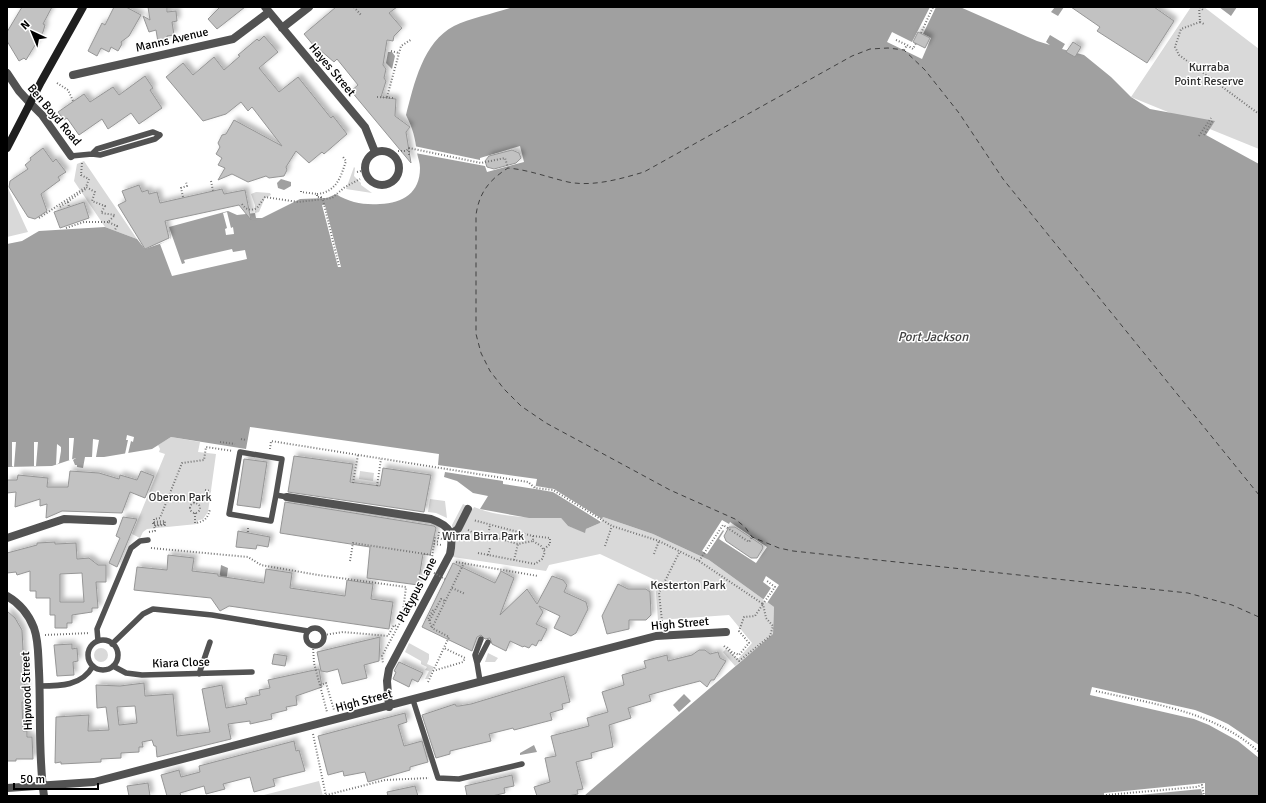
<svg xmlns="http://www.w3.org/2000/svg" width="1266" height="803" viewBox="0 0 1266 803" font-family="Signika,sans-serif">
<defs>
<filter id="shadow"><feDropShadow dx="3.5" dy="-3.5" stdDeviation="2" flood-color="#0004"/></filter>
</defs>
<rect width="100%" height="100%" fill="#fff"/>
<path fill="#d9d9d9" d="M1191 7H1204L1259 49V149L1131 97Z
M84 161 137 239 105 227 74 181 77 164Z
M354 167 355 168 354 176 361 183V185L372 193 346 189Z
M7 186 28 232 7 237Z
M256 192 270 193 271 195 265 198 259 212 255 213V205L251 194Z
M171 437 200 442 198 452 216 454 208 512 203 519 197 521V524L147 529 143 532 140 538 132 534 165 454 159 452 160 449 158 445Z
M360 471 374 473 373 481 359 479Z
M430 499 445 501 447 518 436 513 428 512Z
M463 504 473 509 474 507C501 518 533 518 561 518L568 526 585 532 586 529 600 523 603 517 653 534 709 560 774 607 773 635 735 666 723 652 726 649 738 659 752 643 729 615 658 620 655 580 600 554 549 565 546 571 453 557 455 542 452 525Z
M409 643 429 654V659L427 664 434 667 428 679H425L429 671 425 670 427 667 421 664V661L405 652Z
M94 655a7 7 0 1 1 14 0a7 7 0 1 1-14 0Z
M488 653 498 658 495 662H485Z
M319 781 323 796H260Z"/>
<path fill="#a0a0a0" d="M513 7H960L1037 41 1050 45 1046 42 1050 35 1065 44 1062 49 1084 55 1111 77 1131 97 1150 109 1215 121 1206 135 1259 164V796H584L773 634 774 607 709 560 653 534 603 517 600 523 586 529 585 533 568 526 561 518H529L480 509 488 496 473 493 457 481 444 477 445 472 503 481V484L535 489 537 479 438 465 439 454 250 427 246 449 171 437 152 449 104 457H85L83 468 77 467V465H75L73 460 76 458 52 466 7 467V244L22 241 39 231 105 227 137 239 145 249 171 240 169 227 228 211 237 215 255 213 256 218H262L300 199 327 198 336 194C350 203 364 205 380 204 403 203 420 193 420 168 420 163 418 158 417 153 415 137 413 129 406 115 414 84 423 42 454 26 470 18 496 13 513 7Z
M1055 7H1064L1058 16 1051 12Z
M1219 7H1237L1231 16Z
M388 52H392L395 56 392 69 386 63Z
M281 179 291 182V186L284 190 278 188 277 183Z
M221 565 228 568 225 591 218 590Z
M684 694 691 701 679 712 673 705Z
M534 745 537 752 520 755V753Z"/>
<path fill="#fff" d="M930 7H936L923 34 931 38 922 59 887 42 892 32 912 42Z
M414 146 480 160V158L520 146 524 162 487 172 485 166 415 153Z
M322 205H325L341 267H338Z
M227 212 231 228 233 227 234 234 226 235 225 229 227 228 223 213Z
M169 227 182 264 185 263 184 260 232 249 233 252 245 250 247 259 172 276 160 244 171 239Z
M127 435 134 437 133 442 131 441 128 454H125L128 440H126Z
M69 438H74L72 460H69Z
M93 439 99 440 96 457H92Z
M12 442H16L14 467 12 466Z
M34 442H38L36 466H34Z
M57 444 61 447V451L59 463 56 465Z
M536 486 554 489 602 519 601 522 553 492 535 489Z
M722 520 729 524 730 522 767 547 756 563 719 539 724 531 723 530 707 554 702 551Z
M766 576 779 585 767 603 763 600 771 588 763 582Z
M1092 687 1195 710 1213 717 1228 724 1256 743 1259 745V758L1238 741 1209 725 1194 719 1090 695Z
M1205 783V796H1203L1201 789 1129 796H1104V793Z"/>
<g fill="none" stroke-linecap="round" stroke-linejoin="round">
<path stroke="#414141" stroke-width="1" stroke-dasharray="5 4" stroke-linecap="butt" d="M1259 495 1003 179 959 113 925 70 904 50 888 48 870 49 852 56 644 172C620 179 593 187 568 182 547 177 529 170 508 168 489 180 479 193 476 215V334L481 353 490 371 504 389 521 406 546 423 670 490 735 519 745 527 752 537 779 548 793 551 1188 593 1232 605 1259 617"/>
</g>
<path fill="#c2c2c2" stroke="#969696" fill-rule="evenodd" filter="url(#shadow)" d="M22 7H52L43 24 45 25 43 32 26 60 24 58 19 61 7 41V32Z
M114 7H126L141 15 129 36 121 42 122 44 118 51 111 47 109 52 101 48 97 56 88 51 102 23 105 25Z
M148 7H167V12L176 11 177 21 172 22 174 35 167 36V40L158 42 156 30 149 32 143 16 150 20Z
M220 7H245L217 29 208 19Z
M336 7H397L389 13 402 28 394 36 393 41 387 40 383 65 386 69 384 78 386 81 381 97 396 99 395 116 410 127 406 132 411 163 351 91 358 85 337 59 334 62 320 50 319 52 304 34Z
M1071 7H1154L1174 21 1147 63 1097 31 1100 27Z
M918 32 930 38 925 48 913 42Z
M264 36 278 52 259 68 279 92 298 77 331 118 333 116 347 134 324 154 322 152 309 163 296 151 286 167 287 170 284 176 269 178 266 176 248 182 232 174 218 180 225 168 218 165 222 158 216 154 220 147 218 143 222 135 226 134 234 120 282 146 252 107 248 111 241 102 226 114 203 121 166 77 183 63 193 75 214 57 224 70 240 56 238 55 257 39 259 41Z
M1073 42 1081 47 1075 57 1066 52Z
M145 76 153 88 150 90 162 108 139 124 131 113 108 129 102 119 79 135 67 118 64 120 58 112 84 94 90 102 113 87 119 95Z
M43 148 53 162 56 159 66 172 58 177 60 180 41 194 47 211 35 219 28 217 9 187 10 181 28 169 25 165 31 160 30 158Z
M512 150 519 153 521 158 516 163 494 169 487 167 485 161 489 156Z
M139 185 142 192 148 190 149 194 157 192 160 203 222 189 224 194 245 190 251 220 239 205 165 221 169 238 145 249 118 205 126 201 122 191Z
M84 202 89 218 60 228 54 212Z
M294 456 353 464 350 482 380 486 383 468 431 475 424 512 288 492Z
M244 459 267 462 260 508 237 505Z
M70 471 99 473 119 479 120 475 137 480 141 471 154 476 145 498 130 492 122 513 62 511 46 518 47 504 40 506V499L15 507 16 492 7 493V480H17L18 475 48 478 47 487H68Z
M285 502 434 526 436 528 430 555 423 554 418 585 367 578 370 547 280 533Z
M123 517 137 519 117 567 109 563 120 538 116 536Z
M729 527H735L762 545 763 548 757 558H751L726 541 724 536Z
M238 531 270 537 268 547 257 545 256 549 236 547Z
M55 542V544L76 543 77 559 89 558 98 565H106V582H96L98 608H92V612L72 615V623H67V628H55V615H50V598H36V591H30V571L17 575 16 572 7 573V553L37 545V543ZM82 573 84 602H60V574Z
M168 555 194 558 192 571 218 574V576L264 583 266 569 292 573 290 588 345 596 347 580 373 584 371 599 393 602 389 629 229 606 220 611 211 598 134 590 137 567 167 570Z
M453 563 495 583 501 571 514 578 500 615 527 589 537 604 552 576 563 580 567 585 564 592 586 602 588 609 576 633 571 636 554 628 560 616 539 606 543 612 536 624 547 629 541 641 539 640 536 646 532 644 529 648 524 646 523 647 510 641 506 651 492 644 490 638 485 639 481 635 477 637 472 651 422 627Z
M618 584 628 589H646L650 592 651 615 646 620H629V629L607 634 602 616Z
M7 611 15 618 22 630 25 688V702H22L23 731H27V737H32L33 759H16V761H7Z
M380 637 379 661 364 665 367 678 342 684 338 669 327 672 321 671 317 652Z
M72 644V649L77 648 78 661 73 662 74 675 57 676 54 645Z
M699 650H705L710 654 718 652 720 658 726 661 714 680H711L707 687 700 681 677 687 649 695 651 701 628 708 631 718 609 725 613 747 591 753 592 758 576 762 583 789 577 790 578 794 568 796H537L534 787 550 782 545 758 556 756 551 736 589 726 587 718 608 712 602 692 624 685 622 675 646 668 644 661 667 655 668 661 692 655Z
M274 654 287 656 285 666 272 664Z
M399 662 423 673 418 682 412 679 409 687 393 679 396 672 394 671Z
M319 669 322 687 296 696 297 705 286 707 287 710 271 714 272 719 250 724V721L228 724 231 739 157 757 156 746H154L152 740 142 742 143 747H139V752L121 753V758L101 759V762L61 764V762L55 763 56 717 89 715 88 731 109 730 106 707 97 708 96 685 120 686 144 683 145 696 173 694 177 736 210 732 202 689 222 685 226 708 247 704 245 698 260 695 259 690 270 688 268 680ZM135 706 137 723 119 725 117 707Z
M564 676 570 702 562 704 563 709 550 713 552 720 514 730 513 728 489 734 491 741 450 751V754L436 758 422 715 455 704 456 706H459L471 704Z
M405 713 407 722 398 725 404 746 422 741 428 762 410 767V770L368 782 365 772 344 776 343 771 328 775 318 736Z
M294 741 296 751 299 750 305 771 273 779 275 786 254 792 250 777 223 784 225 789 206 794 204 786 180 793 181 796H167L161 775 179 770 181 777 200 772 199 766Z
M512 775 514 786 504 788 505 793 492 796H467L465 786Z
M148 783 150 796H129L127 786Z
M415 786 418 796H388L387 792Z"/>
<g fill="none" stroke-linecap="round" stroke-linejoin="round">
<path stroke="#747474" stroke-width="2" stroke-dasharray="1 2" stroke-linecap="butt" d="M354 7 361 15
M1199 7 1200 22 1181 29 1175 47 1179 55 1259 114
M1200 7 1203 10
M1200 22 1204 24
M921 33 933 7
M896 40 907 45
M904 50 907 45 913 49 916 43
M391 51 399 53
M57 83 68 90 73 101
M377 97 394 98
M387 97 401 46 412 39
M1204 135 1213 120
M1199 136 1211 118
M409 148V156
M398 151H406L409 148 481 163 505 158 508 168
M82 163 81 175 89 179 86 187 95 192 92 201 105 206 101 213 115 215 108 222 117 226 115 230
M357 172 365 170
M211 181 213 191
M301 191V192L317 194V197H321V200
M317 194C337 192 341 176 346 161L343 157
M183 197 181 188 187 186 186 182
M323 200 339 266
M68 202 69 207
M242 204C246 210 251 211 257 208L265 197 298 202 332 198 345 187 360 179
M60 207 87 188
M39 218 86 187
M66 228 84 222H108
M241 439 247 440
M220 442 235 444
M270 449 271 441 528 482 535 488 553 490 612 526 659 541 699 561 763 604 755 616 744 617 739 631 749 643 739 655 732 652 727 647
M353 483 358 455
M377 486 381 459
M205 490 211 491
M194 499V504
M190 508a5 5 0 1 1 10 0a5 5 0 1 1-10 0Z
M195 513V523C204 522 208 518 210 509
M154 523V519L160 518 182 463 204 460 206 447 233 451
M468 530 480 536H490L518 544 533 541V536L473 520
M149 532 155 531 154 526
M248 532V528
M439 532 438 538 442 539
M488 536 490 525
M533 536 550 538V544L543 550
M434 541 439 542
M434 544 442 545
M605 546 612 526
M151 548 248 557 261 565 318 575 406 587 402 619 382 656 383 663
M478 553 535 564 542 559 545 552 541 546 533 541
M654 554 659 541
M488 555 490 548
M514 560 518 544
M350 561 353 543 432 555
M699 561 723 525 749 542 752 537
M456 562 538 576
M430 571 435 537
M452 588 465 594
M433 610 428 619 430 620 441 599 445 601
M429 620 432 628
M662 621 659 593 680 551
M45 635 90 633
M324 635 343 632 388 636 394 625 398 627
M313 646 314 663 327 712
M724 646 739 661 770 636 773 626 766 618 763 604 775 587 767 581
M433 671 463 662 465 658 444 648
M428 682 449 637 432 628 464 563
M320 685 326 683 334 710
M1096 691C1153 704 1214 711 1259 752
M313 734 326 796
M1106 795 1196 787 1202 785 1204 796
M323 796 385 780 429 778"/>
<path stroke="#525252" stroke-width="5.5" d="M92 154 97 149 153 132 160 135
M71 156 92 154 100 155 155 139 160 135
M276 495 282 459 240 452 229 514 271 521 276 495 287 497
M306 637a9 9 0 1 1 18 0a9 9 0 1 1-18 0Z
M481 639 475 655 477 663 488 642
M88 655a15 15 0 1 1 30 0a15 15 0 1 1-30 0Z
M98 641 97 629 131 548 140 541 148 540
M112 644 143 614 153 609 212 615 308 631
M477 663 480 681
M113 666 126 673 142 675 252 672
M199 674 210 642
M40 686C60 686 82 686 93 666
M413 700 438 778 459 779 522 764"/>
<path stroke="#525252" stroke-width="8" d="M265 7 365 127 375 152
M282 28 309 7
M73 75 233 39 269 12
M30 103 42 115 71 156
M365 168a17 17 0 1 1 34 0a17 17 0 1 1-34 0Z
M287 497 431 519C451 526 454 534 450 554L389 669 387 681 389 707
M451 534 458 529 468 509
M7 538 64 519 113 521
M7 596C19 603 29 615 34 628 39 642 38 657 39 671 41 713 38 755 44 796
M7 788 94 782 656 636 726 632"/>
<path stroke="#525252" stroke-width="8" d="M7 73 19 91 30 103"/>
<path stroke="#1f1f1f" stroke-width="8" d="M7 148 41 82 83 7"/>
<path stroke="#747474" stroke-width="2" stroke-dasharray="1 2" stroke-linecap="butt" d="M154 523 164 522V524L153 525V522L165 521V525L154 526
M434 573 445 579"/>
</g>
<g text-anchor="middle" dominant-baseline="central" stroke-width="3" stroke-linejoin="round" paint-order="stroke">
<g font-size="12" fill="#000" stroke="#fff">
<text transform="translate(172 40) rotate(-13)">Manns Avenue</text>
<text transform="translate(332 70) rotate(50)">Hayes Street</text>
<text transform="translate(54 115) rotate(50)">Ben Boyd Road</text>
<text transform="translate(417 590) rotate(-62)">Platypus Lane</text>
<text transform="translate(680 624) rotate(-5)">High Street</text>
<text transform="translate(181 663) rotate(-2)">Kiara Close</text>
<text transform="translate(27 691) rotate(-92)">Hipwood Street</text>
<text transform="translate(364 701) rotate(-15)">High Street</text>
</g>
<g font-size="12" fill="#303030" stroke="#fff">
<text x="1209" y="67">Kurraba<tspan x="1209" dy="14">Point Reserve</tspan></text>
<text x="180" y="497">Oberon Park</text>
<text x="483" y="536">Wirra Birra Park</text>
<text x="688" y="585">Kesterton Park</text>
</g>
<g font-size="13" font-style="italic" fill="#414141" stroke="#fff">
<text x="933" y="337">Port Jackson</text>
</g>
</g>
<rect width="1266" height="803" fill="none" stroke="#000000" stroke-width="16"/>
<g transform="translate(32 32) rotate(316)" stroke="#ffffff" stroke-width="3" paint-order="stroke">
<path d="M0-3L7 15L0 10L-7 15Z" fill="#000000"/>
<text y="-6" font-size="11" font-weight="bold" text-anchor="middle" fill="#000000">N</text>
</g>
<path d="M14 783v6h84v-6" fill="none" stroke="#000000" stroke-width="2"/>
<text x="20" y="783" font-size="12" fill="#000000" stroke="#ffffff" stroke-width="3" paint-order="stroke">50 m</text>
</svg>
